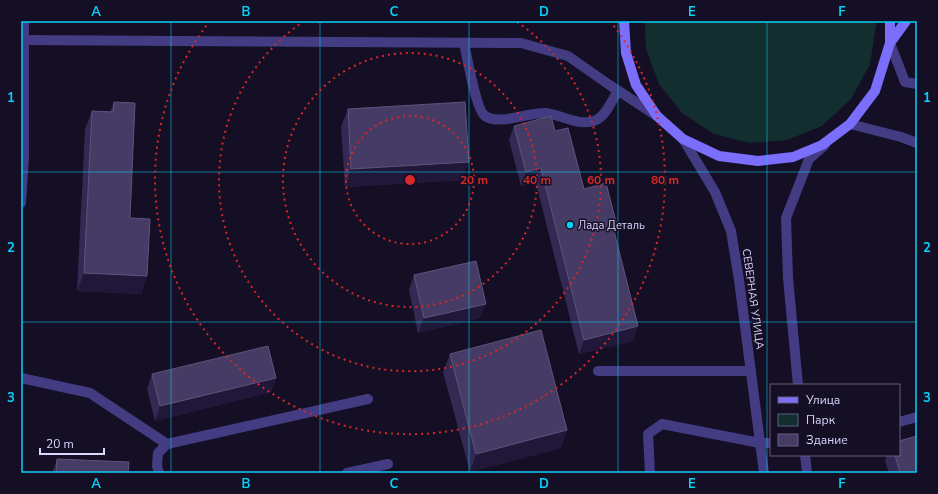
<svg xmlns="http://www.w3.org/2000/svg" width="938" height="494" viewBox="0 0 938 494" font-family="'Nunito Sans',sans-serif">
<rect width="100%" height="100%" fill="#150f25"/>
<path fill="#132e2f" d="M645 21H875L876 25 870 64 851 99 822 126 787 140 750 143 714 134 682 113 659 84 646 49Z"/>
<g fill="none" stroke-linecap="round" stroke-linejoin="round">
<path stroke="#433c83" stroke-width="10" d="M464 43C467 56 476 110 485 116 500 126 528 112 546 113 561 115 578 126 594 121 605 118 612 100 618 91
M890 43 905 82 917 84
M850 124 901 137 917 143
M598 371H751
M21 378 90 393 167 444 368 399
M899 422 917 417
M159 473 157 466 158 453 167 444
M347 473 388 464
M650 473 648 434 662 424 760 443H771"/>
<path stroke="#433c83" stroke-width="10" d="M21 203 24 156V21"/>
<path stroke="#433c83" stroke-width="10" d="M21 40 521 43 568 56 608 84 657 116
M683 139 715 192 731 231 739 280 764 473
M798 385 788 278 786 218 809 159 825 145
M805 455 807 473"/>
<path stroke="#7b6efb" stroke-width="10" d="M624 21 626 53 636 85 657 116 683 139 719 156 758 161 793 157 822 145 850 124 875 91 890 43V21
M890 43 906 21"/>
</g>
<path fill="#342953" d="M114 102 130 218 147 276 141 294 77 291 85 129 92 111 110 112Z
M348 109 462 180 345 187 341 127Z
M514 126 555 131 584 189 616 222 613 229 633 341 579 354 536 183 521 186 509 140Z
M414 275 480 318 418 333 409 290Z
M450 354 567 430 561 448 470 472 443 372Z
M152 374 276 378 271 392 155 421 147 389Z
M887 455H895L917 473H889L885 461Z
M57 459 128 473H52Z"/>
<path fill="#201739" d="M469 162 462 180 345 187 351 169Z
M541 168 536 183 521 186 526 172Z
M616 222 610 236 612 223Z
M84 273 147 276 141 294 77 291Z
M486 304 480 318 418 333 424 318Z
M638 326 633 341 579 354 584 340Z
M276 378 271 392 155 421 160 406Z
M567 430 561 448 470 472 476 454Z"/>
<path fill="#463b65" stroke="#5d547d" d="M114 102 135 103 130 218 150 219 147 276 84 273 92 111 113 112Z
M465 102 469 162 351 169 348 109Z
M551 116 555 131 568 128 584 189 606 183 616 222 612 223 638 326 584 340 541 168 526 172 514 126Z
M476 261 486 304 424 318 414 275Z
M541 330 567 430 476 454 450 354Z
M268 346 276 378 160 406 152 374Z
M917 436V473H900L895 455H899V441Z
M57 459 129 462 128 473H56Z"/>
<path fill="none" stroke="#07d1f8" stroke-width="1" stroke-opacity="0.55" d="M171 21V473M320 21V473M469 21V473M618 21V473M767 21V473M21 172H917M21 322H917"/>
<g fill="none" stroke="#d62828" stroke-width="2" stroke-dasharray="2 4">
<circle cx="410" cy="180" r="64"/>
<circle cx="410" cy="180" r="127"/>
<path d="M517 22A191 191 0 1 1 303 22"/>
<path d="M610 21A255 255 0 1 1 210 21"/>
</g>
<circle fill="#07d1f8" stroke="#150f25" stroke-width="1.5" cx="570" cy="225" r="4"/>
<g text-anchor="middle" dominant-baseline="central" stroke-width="3" stroke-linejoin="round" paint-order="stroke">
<g font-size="11" fill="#dcd5fe" stroke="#150f25" text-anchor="start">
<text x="578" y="225">Лада Деталь</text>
</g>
<g font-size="11" fill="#dcd5fe" stroke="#150f25">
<text transform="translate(753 299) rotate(82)">СЕВЕРНАЯ УЛИЦА</text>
</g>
</g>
<circle cx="410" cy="180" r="6" fill="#d62828" stroke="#150f25" stroke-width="2"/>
<g font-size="12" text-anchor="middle" font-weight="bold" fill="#d62828" stroke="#150f25" stroke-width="3" stroke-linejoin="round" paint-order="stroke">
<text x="474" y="184">20 m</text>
<text x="537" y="184">40 m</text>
<text x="601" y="184">60 m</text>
<text x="665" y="184">80 m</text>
</g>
<rect width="938" height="494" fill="none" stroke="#150f25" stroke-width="44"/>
<rect x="770" y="384" width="130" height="72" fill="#150f25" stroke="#655e7c"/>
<rect x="778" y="397" width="20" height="6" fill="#7b6efb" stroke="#655e7c"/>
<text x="806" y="404" font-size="12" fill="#dcd5fe">Улица</text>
<rect x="778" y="414" width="20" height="12" fill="#132e2f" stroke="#655e7c"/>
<text x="806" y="424" font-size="12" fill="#dcd5fe">Парк</text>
<rect x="778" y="434" width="20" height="12" fill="#463b65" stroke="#655e7c"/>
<text x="806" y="444" font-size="12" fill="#dcd5fe">Здание</text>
<path d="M40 448v6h64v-6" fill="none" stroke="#dcd5fe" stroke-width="2"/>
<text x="46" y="448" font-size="12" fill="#dcd5fe" stroke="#150f25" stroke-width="3" paint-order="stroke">20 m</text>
<rect x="22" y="22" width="894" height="450" fill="none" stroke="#07d1f8" stroke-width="1.5"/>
<g font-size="13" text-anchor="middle" font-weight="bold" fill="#07d1f8">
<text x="96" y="16">A</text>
<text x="246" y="16">B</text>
<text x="394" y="16">C</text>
<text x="544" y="16">D</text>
<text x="692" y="16">E</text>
<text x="842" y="16">F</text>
<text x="11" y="102">1</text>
<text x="927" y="102">1</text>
<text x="11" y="252">2</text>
<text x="927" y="252">2</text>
<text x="11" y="402">3</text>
<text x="927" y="402">3</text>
<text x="96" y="488">A</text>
<text x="246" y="488">B</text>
<text x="394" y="488">C</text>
<text x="544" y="488">D</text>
<text x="692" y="488">E</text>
<text x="842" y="488">F</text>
</g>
</svg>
